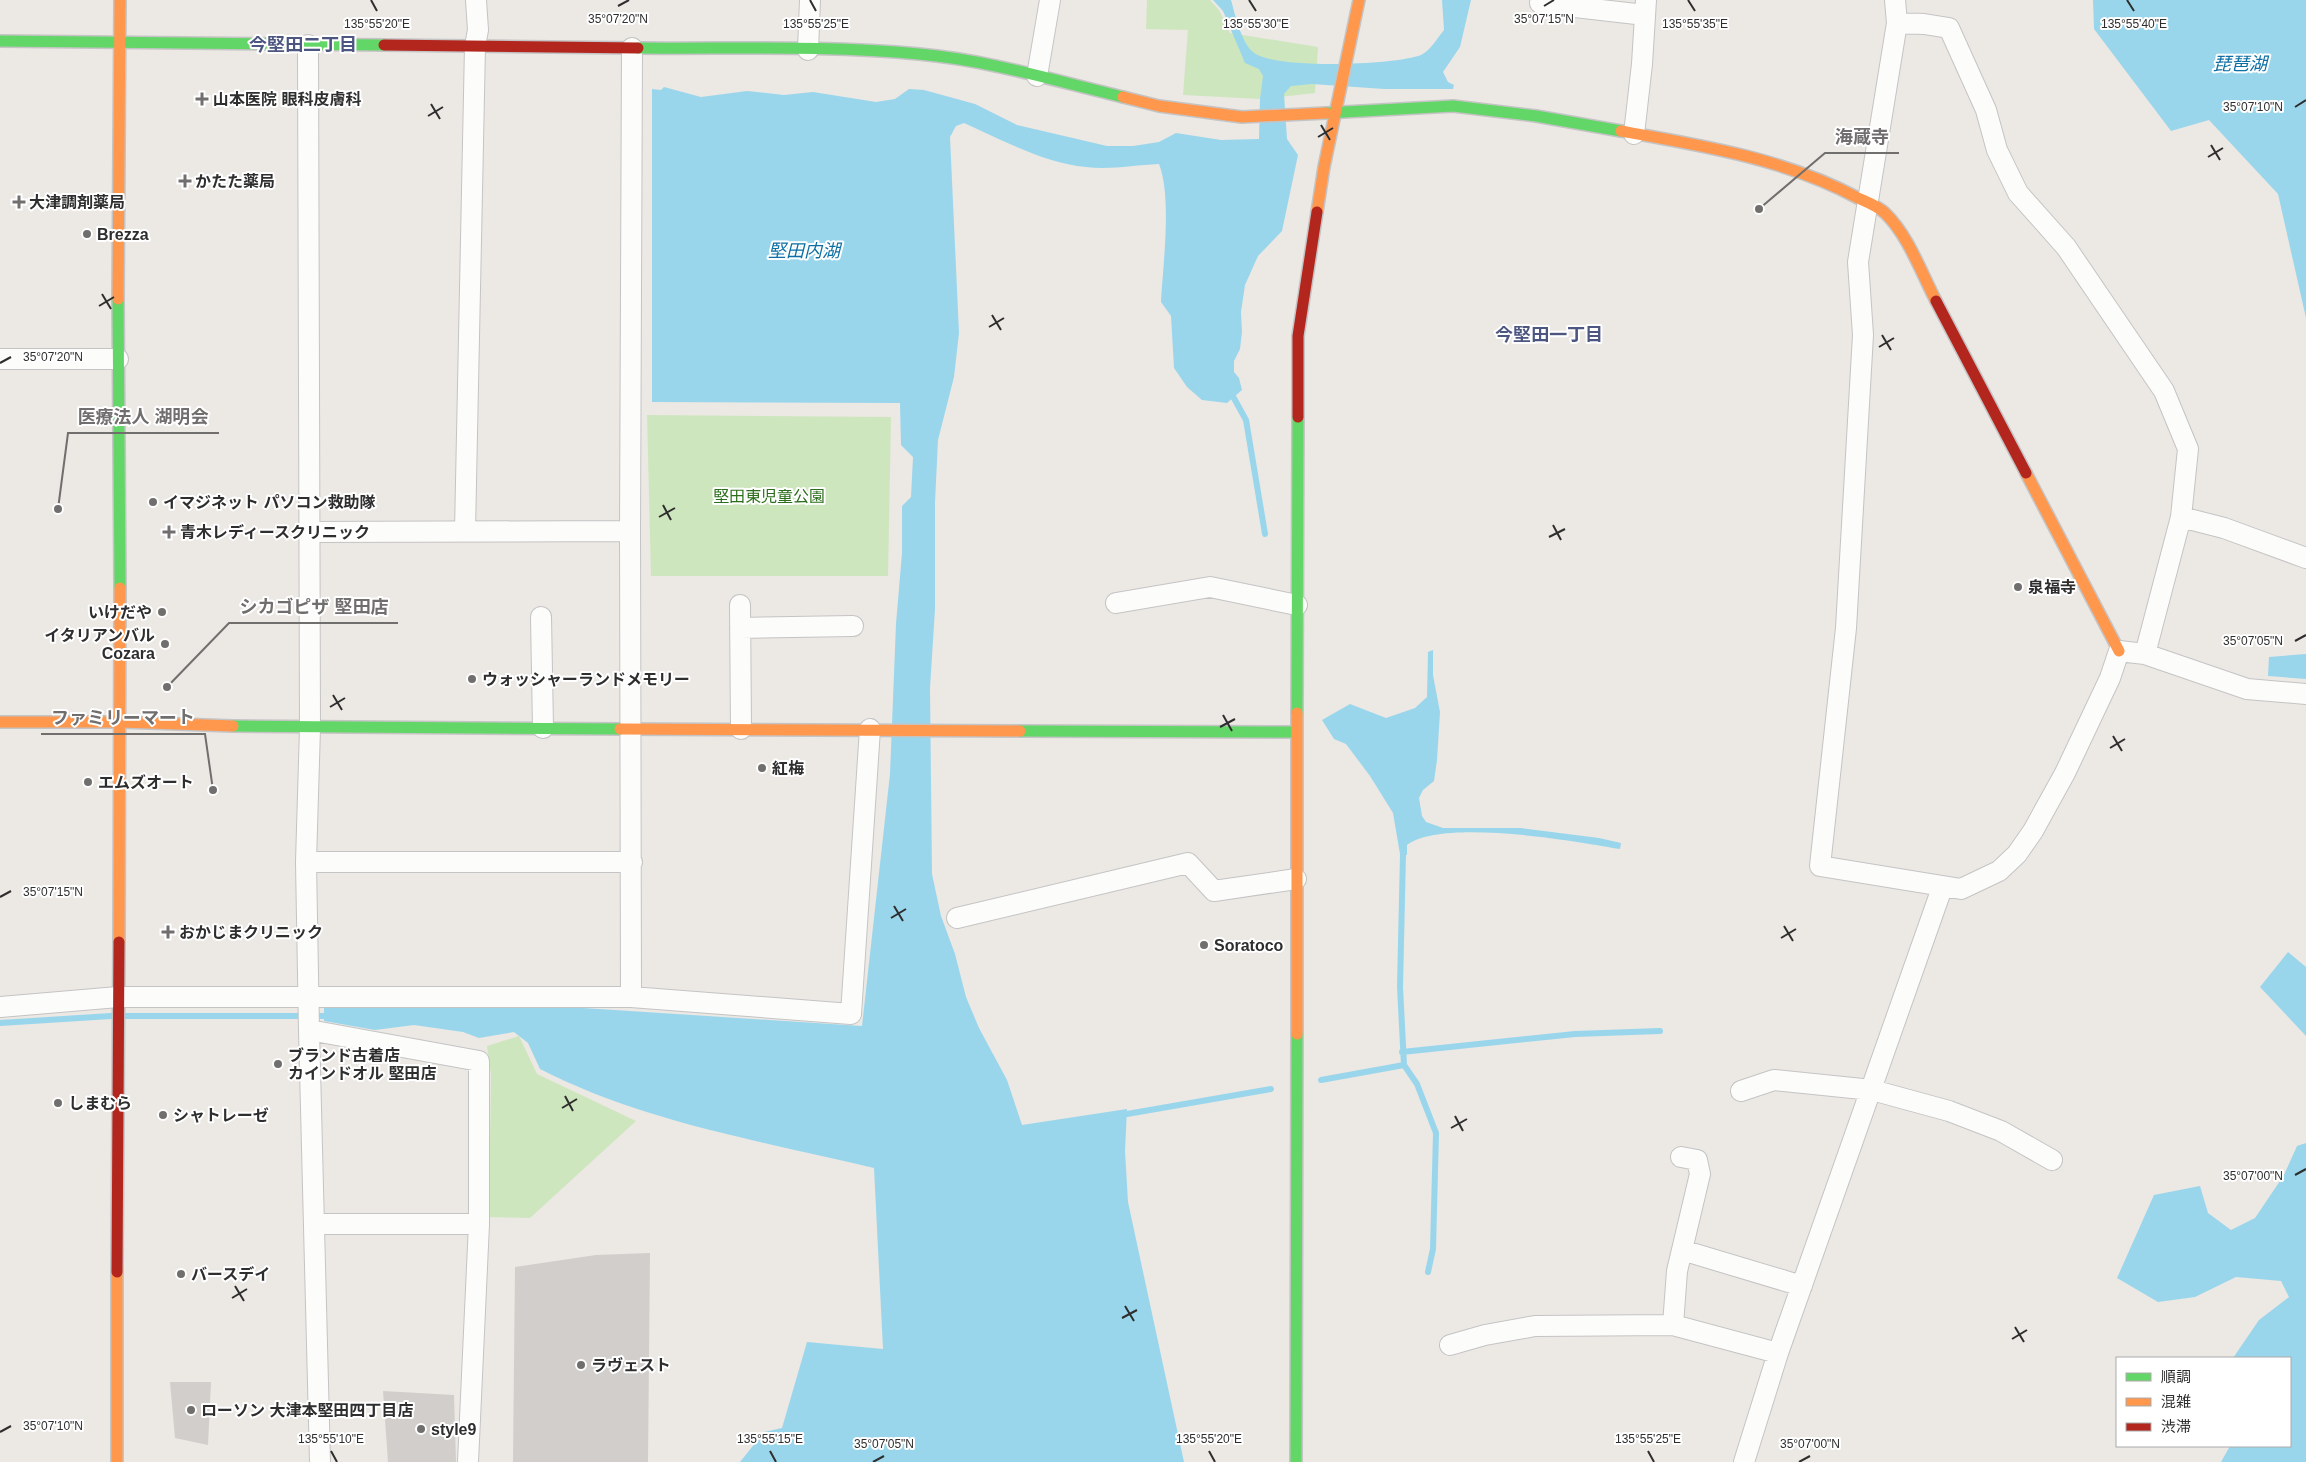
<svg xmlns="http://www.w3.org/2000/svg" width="2306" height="1462" viewBox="0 0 2306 1462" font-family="Helvetica,'Noto Sans JP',sans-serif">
<rect width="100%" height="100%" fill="#ece8e4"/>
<path fill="#cee6be" d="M1147 0H1210L1219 10 1230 33 1318 47 1315 93 1260 99 1183 95 1188 30 1146 29Z
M647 415 891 417 888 576H651Z
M519 1036 537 1074 636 1121 530 1218 489 1217 491 1075 487 1046Z"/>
<path fill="#99d6ec" d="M1213 0H1231C1235 14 1241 42 1253 52 1273 70 1396 65 1421 55 1430 51 1438 37 1444 30L1442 0H1471L1460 47 1443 72 1448 82 1454 85 1453 89H1384L1312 84 1291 86 1284 94 1287 139 1298 155 1282 231 1258 256 1245 285 1241 312 1242 332 1240 349 1234 361V372L1239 378 1242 390 1227 403 1202 400 1187 387 1174 368 1171 316 1161 302C1163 264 1172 197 1159 164 1135 165 1109 170 1086 167 1044 163 1002 140 964 123L956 126 950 137 959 333 954 377 938 440 935 502V609L930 688 932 874 941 916 955 954 966 997 979 1028 1007 1080 1022 1125 1127 1109 1125 1151 1128 1202 1184 1462H740L764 1432 782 1428 807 1342 883 1349 874 1168C762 1141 643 1122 540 1069L528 1043 514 1032 479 1038 463 1032 414 1025 375 1030 324 1021V1008L568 1007 862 1026 890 774 896 624 902 553V506L911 497 913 457 901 445 900 403 652 402V89L661 90 664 87 701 97 747 91 784 95 813 92 876 102 895 99 909 89 924 90 975 104 1017 125 1107 146H1133L1159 142 1176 133 1221 140 1259 139 1260 99 1263 76 1259 69 1245 63 1223 11Z
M2093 0H2306V318L2278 194 2209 120 2171 131 2094 29Z
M1433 650V675L1440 712 1437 760 1434 781 1423 790 1419 798 1422 816 1426 822 1443 828H1521L1599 838 1621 843 1620 849C1574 841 1443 818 1407 845V855L1400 854 1393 813 1370 776 1346 744 1334 739 1322 720 1350 704 1386 718 1415 708 1427 697 1428 652Z
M2306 654V679L2268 676 2269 657Z
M2288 952 2306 967V1036L2260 987Z
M2306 1143V1462H2221L2230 1446H2290V1358H2233L2259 1320 2289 1297 2281 1281 2236 1277 2195 1297 2158 1302 2117 1278 2154 1195 2200 1186 2208 1213 2231 1230 2255 1218 2284 1175 2297 1146Z"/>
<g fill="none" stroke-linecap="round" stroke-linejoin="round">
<path stroke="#99d6ec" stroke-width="6" d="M1230 391 1246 420 1265 534
M124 1016H331
M0 1023 111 1016
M1402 1052 1575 1034 1660 1031
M1404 1065 1417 1084 1436 1133 1433 1249 1428 1272
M1321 1080 1404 1065 1400 987 1403 854
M1127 1114 1271 1089"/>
</g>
<path fill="#d1cecb" d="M650 1253 648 1462H513L515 1267 596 1255Z
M170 1382H211L208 1445 175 1438Z
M383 1391 454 1395 456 1462H388Z"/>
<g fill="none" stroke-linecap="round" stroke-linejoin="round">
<defs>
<path id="street" d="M1895 0 1897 23 1858 262 1863 335 1846 628 1820 866 1961 889 1999 871 2017 854 2033 831 2065 773 2110 678 2119 651 2145 654 2181 517 2188 449 2164 391 2066 247 2018 193 1997 150 1986 110 1949 28 1924 24 1897 23
M1540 3 1645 15
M308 45 310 728 306 862 309 1030
M808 50 810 0
M1037 76 1050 0
M1634 134 1642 64 1646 0
M0 359H118
M2181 517 2224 528 2306 558
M465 531 475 46 478 30 476 0
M310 532 630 531
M1116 603 1210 587 1297 605
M740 605 741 729
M541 617 543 728
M740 628 853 626
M2145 654 2247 689 2306 694
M306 862H632
M957 918 1188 863 1214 891 1296 879
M631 997 630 531 632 48
M0 1007 118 997H631L851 1014 870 729
M1741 1091 1774 1080 1872 1090 1949 1111 2001 1131 2052 1160
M314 1224H479
M1682 1250 1802 1286
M1673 1325 1677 1271 1700 1174 1697 1160 1681 1157
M1450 1345 1485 1335 1535 1326 1673 1325 1778 1353
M320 1462 309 1030 479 1061V1224L468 1462
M1744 1462 1778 1353 1942 888"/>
<path id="fast" d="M0 41 384 45
M638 48C731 49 826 45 919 54 988 60 1056 81 1123 97
M1326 113 1453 106 1536 116 1621 131
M118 299 120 588
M1297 713 1298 417
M233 726 620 729
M1020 731 1296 732
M1296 1462 1297 1034"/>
<path id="slow" d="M1123 97 1159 106 1242 117 1326 113
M1621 131C1700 145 1786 159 1858 198 1867 202 1878 206 1885 213 1908 235 1921 272 1936 301
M1317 212 1324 167 1359 0
M118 299 120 0
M2026 473 2119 651
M0 722H121L233 726
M620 729 1020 731
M119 942 120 588
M1297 1034V713
M117 1462V1272"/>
<path id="jam" d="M384 45 638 48
M1936 301 2026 473
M1298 417V336L1317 212
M117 1272 119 942"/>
</defs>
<use href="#street" stroke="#c5c4c5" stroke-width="22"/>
<use href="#fast" stroke="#c5c4c5" stroke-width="14"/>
<use href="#slow" stroke="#c5c4c5" stroke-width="14"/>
<use href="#jam" stroke="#c5c4c5" stroke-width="14"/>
<use href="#street" stroke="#fcfcfb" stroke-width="20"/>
<use href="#fast" stroke="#63d668" stroke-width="11"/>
<use href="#slow" stroke="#ff974d" stroke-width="11"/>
<use href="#jam" stroke="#b3261e" stroke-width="11"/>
</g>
<path fill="none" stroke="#2e2e2e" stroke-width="2" d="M371 0 377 11M810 0 816 11M1249 0 1256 11M1688 0 1695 11M2127 0 2134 11M618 6 629 0M1544 6 1554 0M431 104 440 119M2295 107 2306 100M428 116 443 107M1321 125 1330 140M1318 137 1333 128M2211 145 2220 160M2208 157 2223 148M102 294 111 309M99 306 114 297M992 315 1001 330M989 327 1004 318M1882 335 1891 350M1879 347 1894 338M0 363 11 357M663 505 671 520M659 517 675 508M1553 525 1561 540M1549 537 1565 529M2295 641 2306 635M333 695 342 710M330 707 345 698M1223 715 1232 731M1220 727 1235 719M2113 736 2122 751M2110 748 2125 739M0 897 11 891M894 906 903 921M891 918 906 909M1784 926 1793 941M1781 938 1796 929M565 1096 573 1111M562 1108 577 1099M1455 1116 1463 1131M1451 1128 1467 1119M2295 1175 2306 1169M235 1286 244 1301M232 1298 247 1289M1125 1306 1134 1321M1122 1318 1137 1310M2015 1327 2024 1342M2012 1339 2027 1330M0 1432 11 1426M331 1451 337 1462M770 1451 776 1462M1209 1451 1215 1462M1648 1451 1654 1462M873 1462 884 1456M1799 1462 1810 1456"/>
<g fill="#706f6e" stroke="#fff" stroke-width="2">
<path d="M199.5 91.5h5v5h5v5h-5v5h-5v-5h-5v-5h5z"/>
<path d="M182.5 173.5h5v5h5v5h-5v5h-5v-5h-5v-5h5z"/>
<path d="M16.5 194.5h5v5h5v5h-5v5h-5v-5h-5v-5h5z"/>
<circle cx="87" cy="234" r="5"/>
<circle cx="153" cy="502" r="5"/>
<path d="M166.5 524.5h5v5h5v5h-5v5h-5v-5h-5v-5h5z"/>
<circle cx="2018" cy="587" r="5"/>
<circle cx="162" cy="612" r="5"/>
<circle cx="165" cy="644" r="5"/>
<circle cx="472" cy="679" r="5"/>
<circle cx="762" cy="768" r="5"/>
<circle cx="88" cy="782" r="5"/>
<path d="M165.5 924.5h5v5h5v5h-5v5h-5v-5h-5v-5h5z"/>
<circle cx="1204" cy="945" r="5"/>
<circle cx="278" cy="1064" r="5"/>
<circle cx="58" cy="1103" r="5"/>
<circle cx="163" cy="1115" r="5"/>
<circle cx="181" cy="1274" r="5"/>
<circle cx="581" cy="1365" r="5"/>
<circle cx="191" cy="1410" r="5"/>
<circle cx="421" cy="1429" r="5"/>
</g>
<g text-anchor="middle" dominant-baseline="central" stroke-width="4" stroke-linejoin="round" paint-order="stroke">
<g font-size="16" font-weight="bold" fill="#2e2e2e" stroke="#fff" text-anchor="start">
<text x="213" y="99">山本医院 眼科皮膚科</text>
<text x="195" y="181">かたた薬局</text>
<text x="29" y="202">大津調剤薬局</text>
<text x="97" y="234">Brezza</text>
<text x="163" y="502">イマジネット パソコン救助隊</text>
<text x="180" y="532">青木レディースクリニック</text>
<text x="2028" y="587">泉福寺</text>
<text x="152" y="612" text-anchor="end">いけだや</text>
<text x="155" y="635" text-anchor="end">イタリアンバル<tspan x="155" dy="18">Cozara</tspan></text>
<text x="482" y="679">ウォッシャーランドメモリー</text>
<text x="772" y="768">紅梅</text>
<text x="98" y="782">エムズオート</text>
<text x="179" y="932">おかじまクリニック</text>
<text x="1214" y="945">Soratoco</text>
<text x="288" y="1055">ブランド古着店<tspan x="288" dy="18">カインドオル 堅田店</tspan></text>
<text x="68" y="1103">しまむら</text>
<text x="173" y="1115">シャトレーゼ</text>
<text x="191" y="1274">バースデイ</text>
<text x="591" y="1365">ラヴェスト</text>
<text x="201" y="1410">ローソン 大津本堅田四丁目店</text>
<text x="431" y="1429">style9</text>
</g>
<g font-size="16" fill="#2c6e1b" stroke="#fff">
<text x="769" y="496">堅田東児童公園</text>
</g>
<g font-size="18" font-weight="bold" fill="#4d5680" stroke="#fff">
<text x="303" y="45">今堅田二丁目</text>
<text x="1549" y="335">今堅田一丁目</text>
</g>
<g font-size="18" font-style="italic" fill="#0d6fa3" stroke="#fff">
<text x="2240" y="64">琵琶湖</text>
<text x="804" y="251">堅田内湖</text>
</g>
</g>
<g font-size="12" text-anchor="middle" fill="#2e2e2e" stroke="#fff" stroke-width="4" stroke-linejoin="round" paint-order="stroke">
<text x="618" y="23">35°07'20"N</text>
<text x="1544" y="23">35°07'15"N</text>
<text x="377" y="28">135°55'20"E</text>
<text x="816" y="28">135°55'25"E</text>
<text x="1256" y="28">135°55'30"E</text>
<text x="1695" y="28">135°55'35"E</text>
<text x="2134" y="28">135°55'40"E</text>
<text x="2253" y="111">35°07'10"N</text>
<text x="53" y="361">35°07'20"N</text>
<text x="2253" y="645">35°07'05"N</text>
<text x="53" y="896">35°07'15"N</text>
<text x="2253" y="1180">35°07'00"N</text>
<text x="53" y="1430">35°07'10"N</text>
<text x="331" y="1443">135°55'10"E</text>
<text x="770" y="1443">135°55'15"E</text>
<text x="1209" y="1443">135°55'20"E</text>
<text x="1648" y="1443">135°55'25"E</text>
<text x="884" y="1448">35°07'05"N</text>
<text x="1810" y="1448">35°07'00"N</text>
</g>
<path fill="none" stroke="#706f6e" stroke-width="2" d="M1759 209L1825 153H1899M58 509L68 433H219M167 687L229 623H398M213 790L205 734H41"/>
<g fill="#706f6e" stroke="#fff" stroke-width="2">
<circle cx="1759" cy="209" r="5"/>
<circle cx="58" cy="509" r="5"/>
<circle cx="167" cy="687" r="5"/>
<circle cx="213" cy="790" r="5"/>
</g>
<g font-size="18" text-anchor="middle" font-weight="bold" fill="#706f6e" stroke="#fff" stroke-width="4" stroke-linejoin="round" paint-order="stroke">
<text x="1862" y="143">海蔵寺</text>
<text x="143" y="423">医療法人 湖明会</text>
<text x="314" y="613">シカゴピザ 堅田店</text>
<text x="123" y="724">ファミリーマート</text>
</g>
<rect x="2116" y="1357" width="175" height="90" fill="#ffffff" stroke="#ababab"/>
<rect x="2126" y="1373" width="25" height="8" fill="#63d668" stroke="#ababab"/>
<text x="2161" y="1382" font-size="15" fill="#2e2e2e">順調</text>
<rect x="2126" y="1398" width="25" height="8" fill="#ff974d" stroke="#ababab"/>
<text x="2161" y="1407" font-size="15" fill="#2e2e2e">混雑</text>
<rect x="2126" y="1423" width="25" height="8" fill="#b3261e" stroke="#ababab"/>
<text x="2161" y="1432" font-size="15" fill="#2e2e2e">渋滞</text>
</svg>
